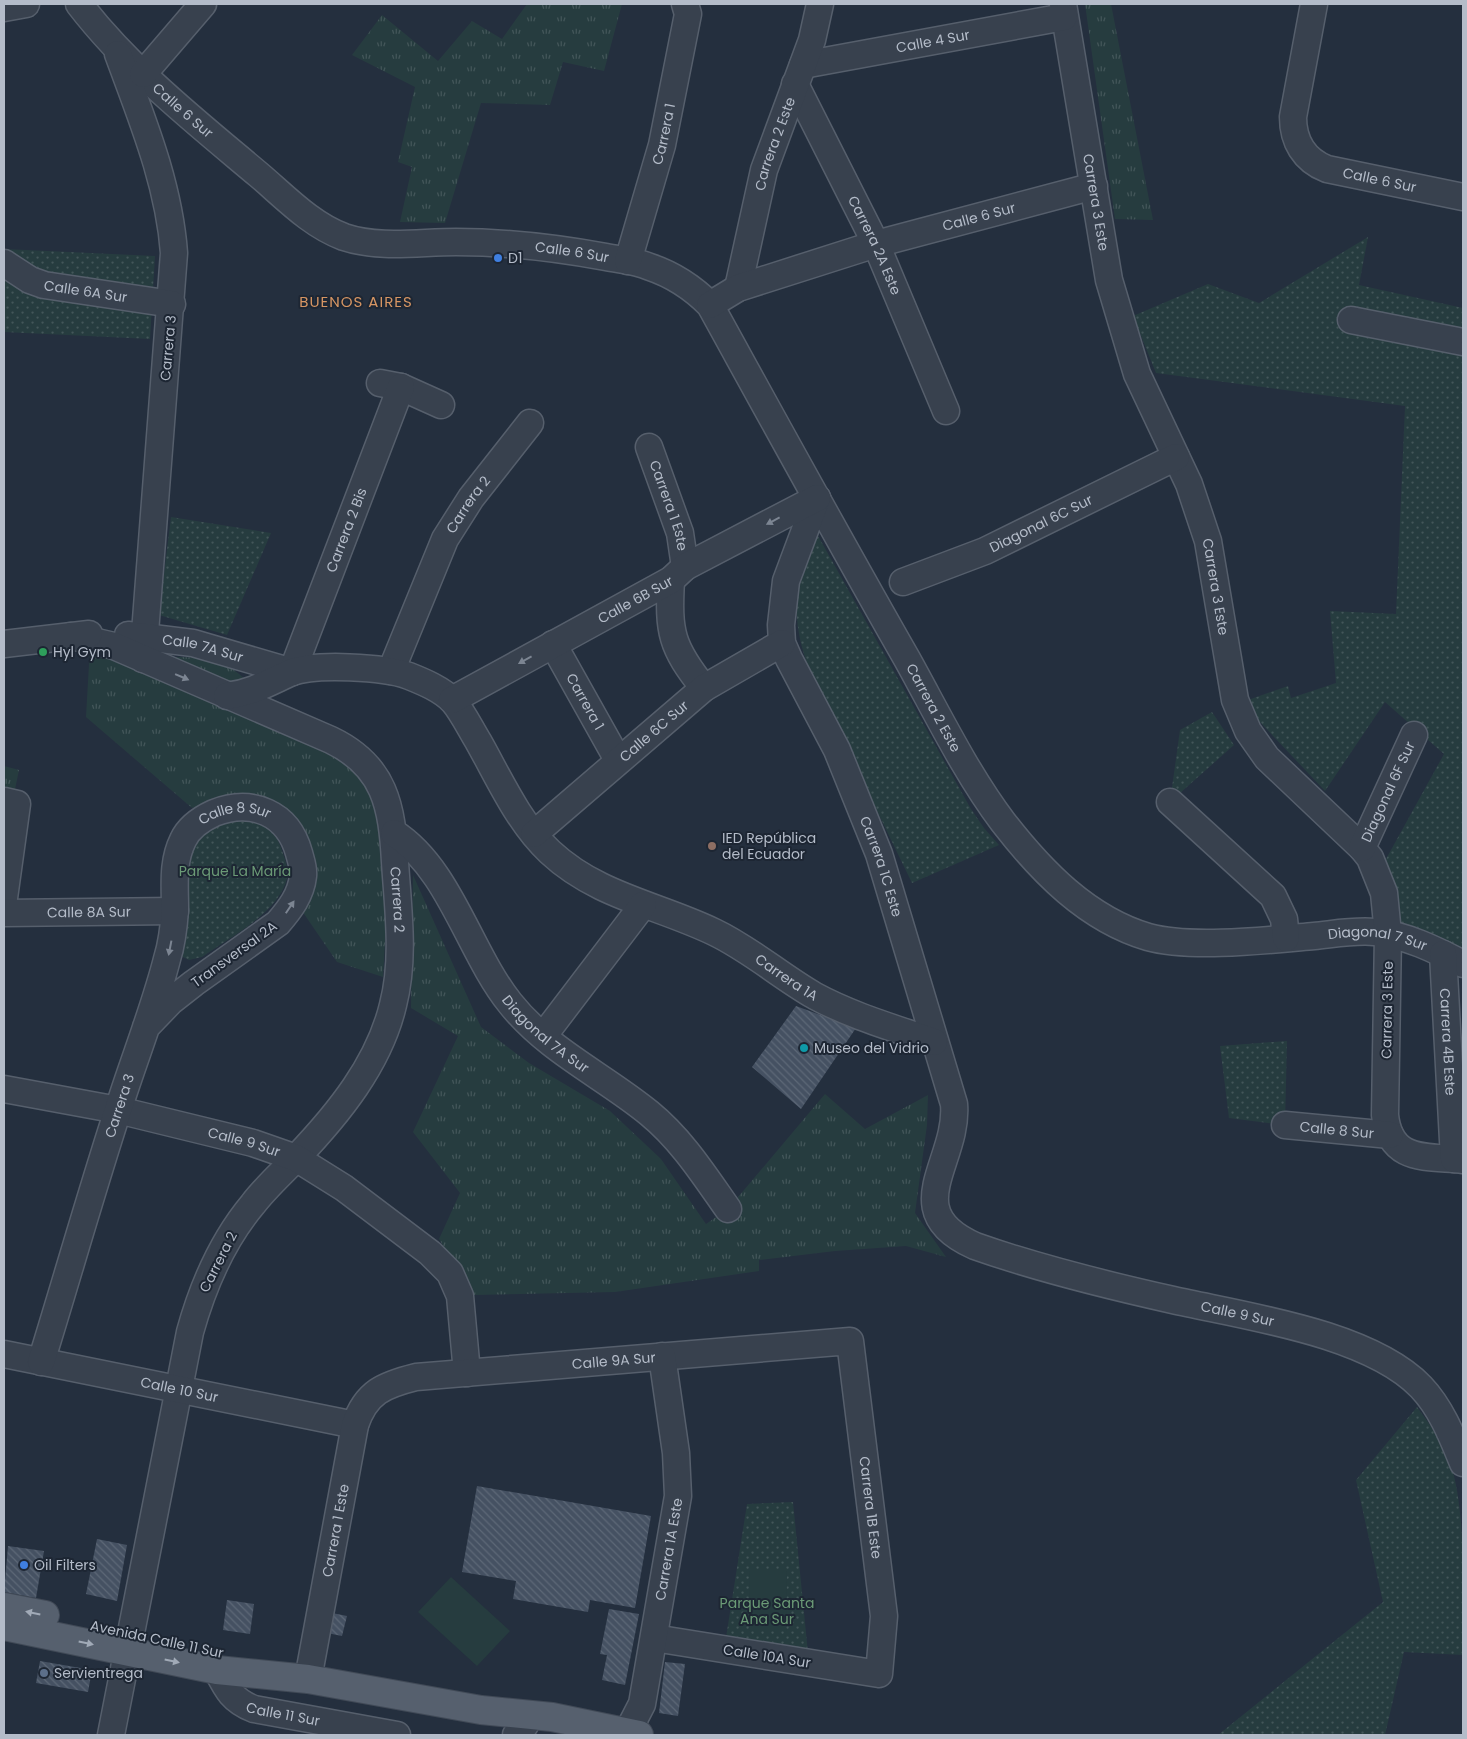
<svg xmlns="http://www.w3.org/2000/svg" width="1467" height="1739" viewBox="0 0 1467 1739" font-family="Poppins,sans-serif">
<defs>
<pattern id="grass-tufts" width="24" height="20" patternUnits="userSpaceOnUse" patternTransform="scale(1.25)"><rect width="24" height="20" fill="#263c3f"/><path d="M3 7l-1-3M5 7V3M7 7l1-3M15 17l-1-3M17 17v-4M19 17l1-3" fill="none" stroke="#435659"/></pattern>
<pattern id="park-dots" width="8" height="8" patternUnits="userSpaceOnUse" patternTransform="scale(1.25)"><rect width="8" height="8" fill="#263c3f"/><path d="M2 2h.1M6 6h.1" fill="none" stroke="#435659" stroke-width="1.8" stroke-linecap="round"/></pattern>
<pattern id="building-back-hatch" width="6" height="6" patternUnits="userSpaceOnUse" patternTransform="scale(1.25)"><rect width="6" height="6" fill="#455162"/><path d="M-1 5l2 2M0 0l6 6M5-1l2 2" fill="none" stroke="#5d6877"/></pattern>
</defs>
<rect width="100%" height="100%" fill="#242f3e"/>
<path fill="url(#grass-tufts)" d="M527 4H622L604 71 563 62 550 105 481 103 445 223 400 222 412 167 398 162 415 87 352 55 382 15 438 61 472 21 502 39Z
M1085 4H1111L1153 220 1115 219Z
M90 647C143 671 195 696 249 719 290 737 344 742 370 785 393 824 386 930 383 977L337 962 300 908 305 838 230 799 192 808 86 717Z
M174 657C205 657 232 660 251 687 224 684 197 671 174 657Z
M4 766 19 770 14 794 4 792Z
M413 875 481 1027 529 1063 610 1111 661 1159 706 1224 728 1209 825 1094 865 1129 928 1095 927 1125 915 1213 946 1257 906 1246 835 1251 759 1260V1271L615 1292 474 1295 439 1239 460 1193 413 1132 458 1036 411 1008Z"/>
<path fill="url(#park-dots)" d="M1368 237 1359 285 1463 308V954L1397 928 1386 859 1444 754 1385 702 1325 791 1259 721 1248 700 1288 686 1291 698 1336 683 1330 611 1396 614 1405 406 1156 373 1133 316 1208 284 1259 303Z
M4 249 155 256 150 339 4 332Z
M171 517 271 533 227 635 159 615Z
M817 534 971 809 984 828 999 845 912 883 814 681C799 645 792 616 800 577 803 562 812 548 817 534Z
M1212 712 1234 745 1170 802 1180 730Z
M232 818C253 820 274 825 281 848 284 856 289 869 287 878 279 913 230 937 202 957L189 960 181 956 187 852 209 826Z
M1287 1041 1285 1125 1229 1118 1220 1046Z
M1417 1407C1430 1424 1442 1442 1450 1462 1467 1512 1463 1600 1463 1655L1404 1652 1385 1735H1218L1383 1602 1356 1480Z
M793 1502 808 1653 725 1644 747 1504Z"/>
<path fill="#263c3f" d="M750 1571H787L786 1631H749Z
M451 1577 510 1631 477 1666 418 1612Z"/>
<path fill="url(#building-back-hatch)" d="M796 1006 856 1028 801 1109 752 1067Z
M477 1486 651 1516 635 1608 590 1600 588 1612 513 1599 516 1581 462 1572Z
M97 1539 127 1545 117 1601 86 1594Z
M8 1546 44 1551 36 1598 4 1592Z
M227 1600 254 1604 250 1634 223 1630Z
M609 1609 639 1614 625 1685 602 1680 607 1655 600 1654Z
M327 1612 347 1616 342 1636 322 1632Z
M40 1661 92 1670 88 1692 36 1683Z
M665 1662 685 1664 678 1716 659 1713Z"/>
<g fill="none" stroke-linecap="round" stroke-linejoin="round">
<defs>
<g id="minor">
<path id="s1" d="M79 4C129 69 196 122 259 175 285 197 311 225 344 237 380 249 419 242 456 242 507 242 557 248 606 257 621 260 637 261 650 267 674 275 693 288 710 305 775 423 840 542 907 659 937 713 966 773 1003 822 1041 871 1087 919 1148 937 1191 949 1269 940 1314 936 1334 934 1355 930 1375 932 1406 935 1436 950 1463 964"/>
<path id="s2" d="M1063 4 1109 280 1137 374 1189 484 1208 541 1235 700 1248 731 1267 758 1362 848 1370 858 1384 893 1388 934 1385 1115C1390 1163 1427 1156 1463 1160"/>
<path id="s3" d="M1314 4 1293 117C1293 141 1304 160 1327 169L1463 197"/>
<path d="M4 8 26 4"/>
<path d="M118 54C142 119 169 184 174 253L143 659"/>
<path id="s4" d="M803 65 1064 17"/>
<path d="M143 74 203 4"/>
<path id="s5" d="M795 84 876 244 946 411"/>
<path id="s6" d="M628 261 662 145 688 14 685 4"/>
<path id="s7" d="M4 263 30 280 44 285 172 304"/>
<path id="s8" d="M738 288 764 170 812 40 820 4"/>
<path id="s9" d="M710 305 738 288 876 244 1094 186"/>
<path d="M1351 320 1463 342"/>
<path d="M380 383 401 387 441 405"/>
<path id="s10" d="M649 447 680 533 685 567"/>
<path id="s11" d="M817 498 786 581 781 625 782 643 789 659 837 750 879 854 954 1104C959 1162 896 1211 975 1246 1040 1269 1106 1285 1173 1300 1244 1316 1369 1333 1421 1387 1441 1408 1452 1436 1463 1463"/>
<path d="M671 580C668 632 671 647 704 688"/>
<path id="s12" d="M903 582 985 551 1176 457"/>
<path id="s13" d="M128 635 193 643 292 672"/>
<path id="s14" d="M71 636 114 646 331 740C385 766 392 806 395 862 398 909 405 959 393 1005 379 1064 338 1114 297 1157 282 1173 266 1187 253 1204 222 1241 203 1285 190 1332L111 1735"/>
<path d="M4 644 89 634"/>
<path id="s15" d="M553 644 618 760"/>
<path id="s16" d="M391 671 445 539 471 498 530 423"/>
<path id="s17" d="M292 672 401 387"/>
<path id="s18" d="M227 696C251 693 268 683 290 673 314 663 385 667 409 676 424 682 441 689 453 701 463 713 470 728 478 741 499 778 518 822 550 852 597 896 658 905 714 932 750 949 780 976 815 996 852 1016 894 1028 934 1042"/>
<path id="s19" d="M452 700 671 580 685 567 817 498"/>
<path d="M4 801 17 804 4 898"/>
<path d="M1170 802 1273 896 1284 919 1286 938"/>
<path id="s20" d="M394 833C450 869 469 952 510 1003 547 1050 604 1076 649 1113 682 1140 704 1175 728 1209"/>
<path id="s21" d="M534 834 704 688 782 643"/>
<path id="s22" d="M1362 848 1414 735"/>
<path id="s23" d="M4 913 175 911"/>
<path id="s24" d="M1443 954 1454 1159"/>
<path d="M544 1035 643 905"/>
<path id="s25" d="M4 1089 118 1110 253 1143 296 1158 344 1188 430 1253 450 1273 460 1296 467 1373"/>
<path id="s26" d="M1285 1125 1390 1135"/>
<path id="s27" d="M4 1354 355 1425"/>
<path id="s28" d="M41 1362C67 1278 91 1193 118 1110 134 1059 154 1010 167 959 172 943 174 925 175 909 175 886 172 862 183 840 189 827 201 819 214 813 252 798 288 813 299 853 301 861 304 868 303 876 301 895 290 909 278 923L194 983 171 1001 146 1027"/>
<path id="s29" d="M217 1670C227 1690 233 1701 254 1709L397 1735"/>
<path id="s30" d="M308 1679 355 1425C366 1392 384 1385 416 1377L850 1341 884 1616 879 1674 654 1638"/>
<path d="M516 1735 525 1725"/>
<path id="s31" d="M626 1735 642 1704 678 1496 676 1453 662 1356"/>
</g>
<path id="major" d="M4 1607 45 1615
M4 1626 217 1670 308 1679 481 1710 552 1717 639 1735"/>
</defs>
<use href="#minor" stroke="#565f6c" stroke-width="29"/>
<use href="#major" stroke="#414a57" stroke-width="30"/>
<use href="#minor" stroke="#38414e" stroke-width="26"/>
<use href="#major" stroke="#56606e" stroke-width="28"/>
</g>
<defs><path id="oneway-solid" d="M-6-.8H1V-3.2L6.5 0L1 3.2V.8H-6Z" transform="scale(1.25)"/></defs>
<g fill="#7c8592">
<use href="#oneway-solid" transform="translate(773 521) rotate(152)"/>
<use href="#oneway-solid" transform="translate(525 660) rotate(151)"/>
<use href="#oneway-solid" transform="translate(182 677) rotate(23)"/>
<use href="#oneway-solid" transform="translate(290 907) rotate(-56)"/>
<use href="#oneway-solid" transform="translate(170 948) rotate(101)"/>
</g>
<g fill="#a1aab7">
<use href="#oneway-solid" transform="translate(33 1613) rotate(-168)"/>
<use href="#oneway-solid" transform="translate(86 1643) rotate(12)"/>
<use href="#oneway-solid" transform="translate(172 1661) rotate(12)"/>
</g>
<g fill="#3f7fe0" stroke="#1d2633" stroke-width="2">
<circle cx="498" cy="258" r="5"/>
<circle cx="24" cy="1565" r="5"/>
</g>
<circle fill="#2e9e5b" stroke="#1d2633" stroke-width="2" cx="43" cy="652" r="5"/>
<circle fill="#8d6e63" stroke="#1d2633" stroke-width="2" cx="712" cy="846" r="5"/>
<circle fill="#0f9aa8" stroke="#1d2633" stroke-width="2" cx="804" cy="1048" r="5"/>
<circle fill="#5c6f8a" stroke="#1d2633" stroke-width="2" cx="44" cy="1673" r="5"/>
<g text-anchor="middle" dominant-baseline="central" stroke-width="4" stroke-linejoin="round" paint-order="stroke">
<g font-size="14" fill="#b4bcc9" stroke="#1d2633">
<text stroke="none"><textPath href="#s4" startOffset="132">Calle 4 Sur</textPath></text>
<text stroke="none"><textPath href="#s1" startOffset="149">Calle 6 Sur</textPath></text>
<text stroke="none"><textPath href="#s6" startOffset="132">Carrera 1</textPath></text>
<text stroke="none"><textPath href="#s8" startOffset="149">Carrera 2 Este</textPath></text>
<text stroke="none"><textPath href="#s3" startOffset="235">Calle 6 Sur</textPath></text>
<text stroke="none"><textPath href="#s2" startOffset="201">Carrera 3 Este</textPath></text>
<text stroke="none"><textPath href="#s9" startOffset="284">Calle 6 Sur</textPath></text>
<text stroke="none"><textPath href="#s5" startOffset="180">Carrera 2A Este</textPath></text>
<text stroke="none"><textPath href="#s1" startOffset="584">Calle 6 Sur</textPath></text>
<text stroke="none"><textPath href="#s7" startOffset="88">Calle 6A Sur</textPath></text>
<text transform="translate(168 348) rotate(-85)">Carrera 3</text>
<text stroke="none"><textPath href="#s16" startOffset="184">Carrera 2</textPath></text>
<text stroke="none"><textPath href="#s10" startOffset="62">Carrera 1 Este</textPath></text>
<text stroke="none"><textPath href="#s12" startOffset="150">Diagonal 6C Sur</textPath></text>
<text stroke="none"><textPath href="#s17" startOffset="152">Carrera 2 Bis</textPath></text>
<text stroke="none"><textPath href="#s2" startOffset="606">Carrera 3 Este</textPath></text>
<text stroke="none"><textPath href="#s19" startOffset="209">Calle 6B Sur</textPath></text>
<text stroke="none"><textPath href="#s13" startOffset="76">Calle 7A Sur</textPath></text>
<text stroke="none"><textPath href="#s15" startOffset="66">Carrera 1</textPath></text>
<text stroke="none"><textPath href="#s1" startOffset="1196">Carrera 2 Este</textPath></text>
<text stroke="none"><textPath href="#s21" startOffset="158">Calle 6C Sur</textPath></text>
<text stroke="none"><textPath href="#s22" startOffset="62">Diagonal 6F Sur</textPath></text>
<text stroke="none"><textPath href="#s28" startOffset="606">Calle 8 Sur</textPath></text>
<text stroke="none"><textPath href="#s11" startOffset="396">Carrera 1C Este</textPath></text>
<text stroke="none"><textPath href="#s14" startOffset="465">Carrera 2</textPath></text>
<text stroke="none"><textPath href="#s23" startOffset="85">Calle 8A Sur</textPath></text>
<text stroke="none"><textPath href="#s1" startOffset="1749">Diagonal 7 Sur</textPath></text>
<text transform="translate(234 954) rotate(-36)">Transversal 2A</text>
<text stroke="none"><textPath href="#s18" startOffset="688">Carrera 1A</textPath></text>
<text transform="translate(1387 1010) rotate(-89)">Carrera 3 Este</text>
<text stroke="none"><textPath href="#s20" startOffset="255">Diagonal 7A Sur</textPath></text>
<text stroke="none"><textPath href="#s24" startOffset="88">Carrera 4B Este</textPath></text>
<text stroke="none"><textPath href="#s28" startOffset="268">Carrera 3</textPath></text>
<text stroke="none"><textPath href="#s26" startOffset="52">Calle 8 Sur</textPath></text>
<text stroke="none"><textPath href="#s25" startOffset="246">Calle 9 Sur</textPath></text>
<text transform="translate(218 1262) rotate(-63)">Carrera 2</text>
<text stroke="none"><textPath href="#s11" startOffset="1079">Calle 9 Sur</textPath></text>
<text stroke="none"><textPath href="#s30" startOffset="539">Calle 9A Sur</textPath></text>
<text stroke="none"><textPath href="#s27" startOffset="179">Calle 10 Sur</textPath></text>
<text stroke="none"><textPath href="#s30" startOffset="944">Carrera 1B Este</textPath></text>
<text stroke="none"><textPath href="#s30" startOffset="151">Carrera 1 Este</textPath></text>
<text stroke="none"><textPath href="#s31" startOffset="192">Carrera 1A Este</textPath></text>
<text transform="translate(157 1639) rotate(12)">Avenida Calle 11 Sur</text>
<text transform="translate(767 1656) rotate(9)">Calle 10A Sur</text>
<text stroke="none"><textPath href="#s29" startOffset="85">Calle 11 Sur</textPath></text>
</g>
<g font-size="14" fill="#b4bcc9" stroke="#1d2633" text-anchor="start">
<text x="508" y="258">D1</text>
<text x="53" y="652">Hyl Gym</text>
<text x="722" y="838">IED República<tspan x="722" dy="16">del Ecuador</tspan></text>
<text x="814" y="1048">Museo del Vidrio</text>
<text x="34" y="1565">Oil Filters</text>
<text x="54" y="1673">Servientrega</text>
</g>
<g font-size="14" fill="#6b9a76" stroke="#1d2633">
<text x="235" y="871">Parque La María</text>
<text x="767" y="1603">Parque Santa<tspan x="767" dy="16">Ana Sur</tspan></text>
</g>
<g font-size="15" letter-spacing="1" fill="#d59563" stroke="#1d2633">
<text x="356" y="301">BUENOS AIRES</text>
</g>
</g>
<rect width="1467" height="1739" fill="none" stroke="#b4bcc9" stroke-width="10"/>
</svg>
